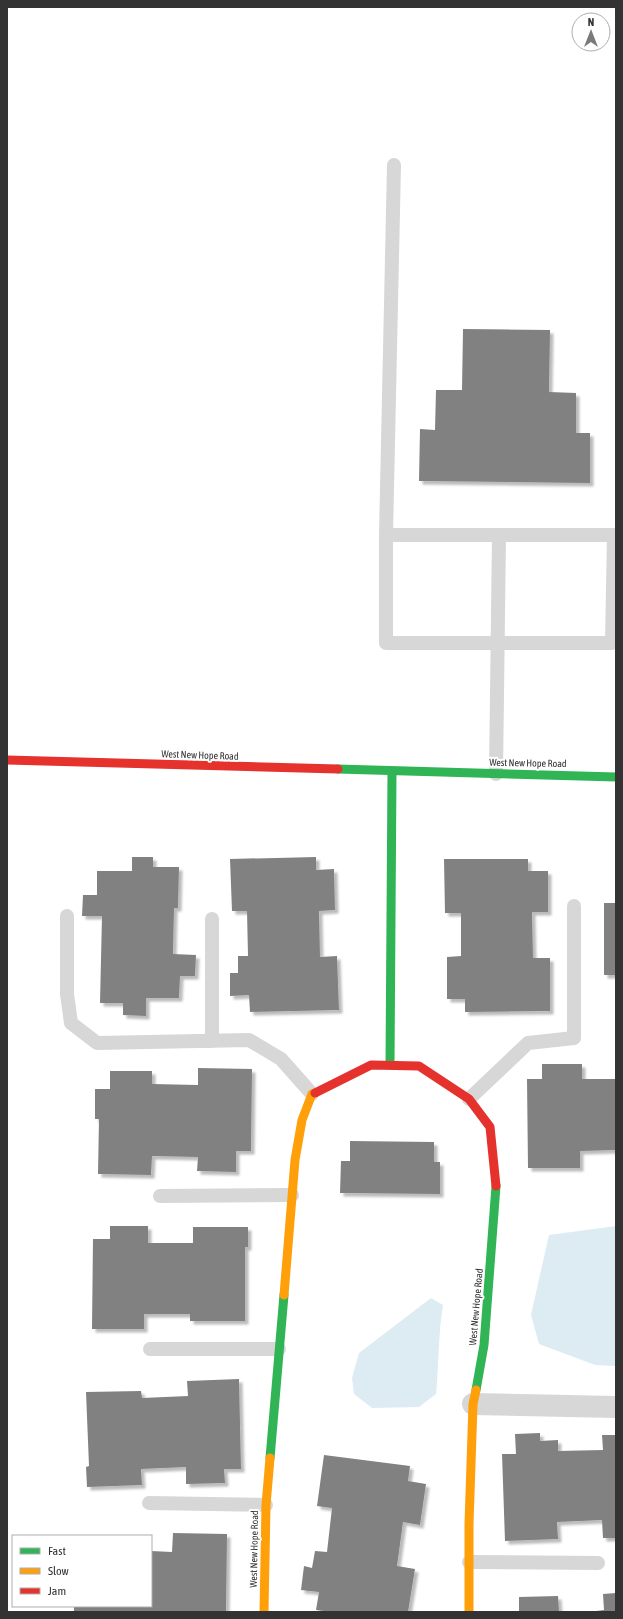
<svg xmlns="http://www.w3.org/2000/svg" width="623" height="1619" viewBox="0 0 623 1619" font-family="'Asap Condensed',sans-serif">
<defs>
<filter id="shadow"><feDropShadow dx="3.5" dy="3.5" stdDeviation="1" flood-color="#0004"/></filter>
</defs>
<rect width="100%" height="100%" fill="#fff"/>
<path fill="#ddebf3" d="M616 1226V1366L595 1365 539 1344 531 1315 549 1235Z
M431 1298 443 1305C438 1335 439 1364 436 1394L419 1407 372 1408 354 1394 352 1378 359 1353Z"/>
<path fill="#818181" filter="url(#shadow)" d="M463 329 550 330 549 392 576 393V433H590V483L419 481 420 429 435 430 436 390H462Z
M132 857H153V867H179L178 908H174L173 954 196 955 195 976H180L179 998H146V1016L123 1015V1003H100L102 916H82L83 895H97V871H132Z
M316 857V870L334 869 335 910 319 911 320 957 337 956 339 1010 250 1012 249 995 230 996V973H238V956H248L247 911H232L230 859Z
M444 859H528V871H548V912H532L533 958H550V1011L465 1012V999H447V957L461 956V913H445Z
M604 903H616V975H604Z
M542 1064H582V1079H616V1150L580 1151V1168H528L527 1079H542Z
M198 1068 252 1069 251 1151H236V1172L197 1171 198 1157 152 1156 151 1175 98 1174 99 1119H95V1089H110V1071H152V1084L198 1085Z
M350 1141 434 1142V1162H440V1194L340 1193 341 1161H350Z
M110 1226H148V1243H193V1227H248V1247H245V1321H190V1314H144V1329H92L93 1239H110Z
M239 1379 241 1469H224L225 1483 186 1484V1467L141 1469 142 1485 87 1487 86 1467 89 1466 86 1392 141 1391 142 1398 188 1396 187 1381Z
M540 1433V1441L558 1440V1451L603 1450 602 1435H616V1538H603L602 1520 557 1522 558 1539 505 1541 502 1454H516L515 1434Z
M324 1455 410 1466 408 1481 426 1484 420 1525 403 1522 397 1566 415 1569 408 1612H333L316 1610 319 1592 301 1590 304 1566 312 1568 315 1551 327 1552 332 1508 317 1506Z
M173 1533 227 1534 226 1612H74V1606H151V1551L172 1552Z
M616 1593V1612H588L604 1610 603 1594Z
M558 1596 559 1612H519V1597Z"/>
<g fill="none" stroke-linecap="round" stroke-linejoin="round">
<path stroke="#d7d7d7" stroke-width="14" d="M394 165 386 535V643H612L614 535
M386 535H616
M496 774 499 535
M67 916V994L71 1023 97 1043 249 1040 281 1059 312 1094
M212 919V1041
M469 1099 528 1043 574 1038V906
M160 1196 292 1195
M150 1349H279
M149 1503 266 1505
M469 1562 598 1563"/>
<path stroke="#d7d7d7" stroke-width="22" d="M473 1404 616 1407"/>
<path stroke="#30b455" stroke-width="9" d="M338 769 616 777
M390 1065 392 771
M476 1390 484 1345 496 1186
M270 1458 284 1295"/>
<path stroke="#ff9f0a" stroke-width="9" d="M284 1295 295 1160 302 1120 312 1094 315 1093
M264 1612 266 1505 270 1458
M469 1612V1524L473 1404 476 1390"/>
<path stroke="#e5322d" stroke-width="9" d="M7 760 338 769
M315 1093 371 1065 419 1066 469 1099 490 1127 496 1186"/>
</g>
<g text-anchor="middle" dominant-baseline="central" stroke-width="4" stroke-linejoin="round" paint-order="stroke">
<g font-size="10" fill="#333" stroke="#fff">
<text transform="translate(200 755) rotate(2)">West New Hope Road</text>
<text transform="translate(528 763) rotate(1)">West New Hope Road</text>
<text transform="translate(476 1307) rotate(-85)">West New Hope Road</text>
<text transform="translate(254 1549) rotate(-89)">West New Hope Road</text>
</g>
</g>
<rect width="623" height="1619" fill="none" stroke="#333333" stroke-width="16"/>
<rect x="12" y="1535" width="140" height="72" fill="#ffffff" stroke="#adadad"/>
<rect x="20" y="1548" width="20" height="6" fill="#30b455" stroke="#adadad"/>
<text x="48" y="1555" font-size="12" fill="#333333">Fast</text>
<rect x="20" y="1568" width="20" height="6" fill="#ff9f0a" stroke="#adadad"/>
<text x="48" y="1575" font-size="12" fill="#333333">Slow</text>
<rect x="20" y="1588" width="20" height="6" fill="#e5322d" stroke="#adadad"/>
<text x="48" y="1595" font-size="12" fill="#333333">Jam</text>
<g transform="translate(591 32)"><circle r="19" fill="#ffffff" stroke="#adadad"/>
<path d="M0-3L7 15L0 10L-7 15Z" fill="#7a7a7a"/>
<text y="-6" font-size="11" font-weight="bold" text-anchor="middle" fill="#333333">N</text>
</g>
</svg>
